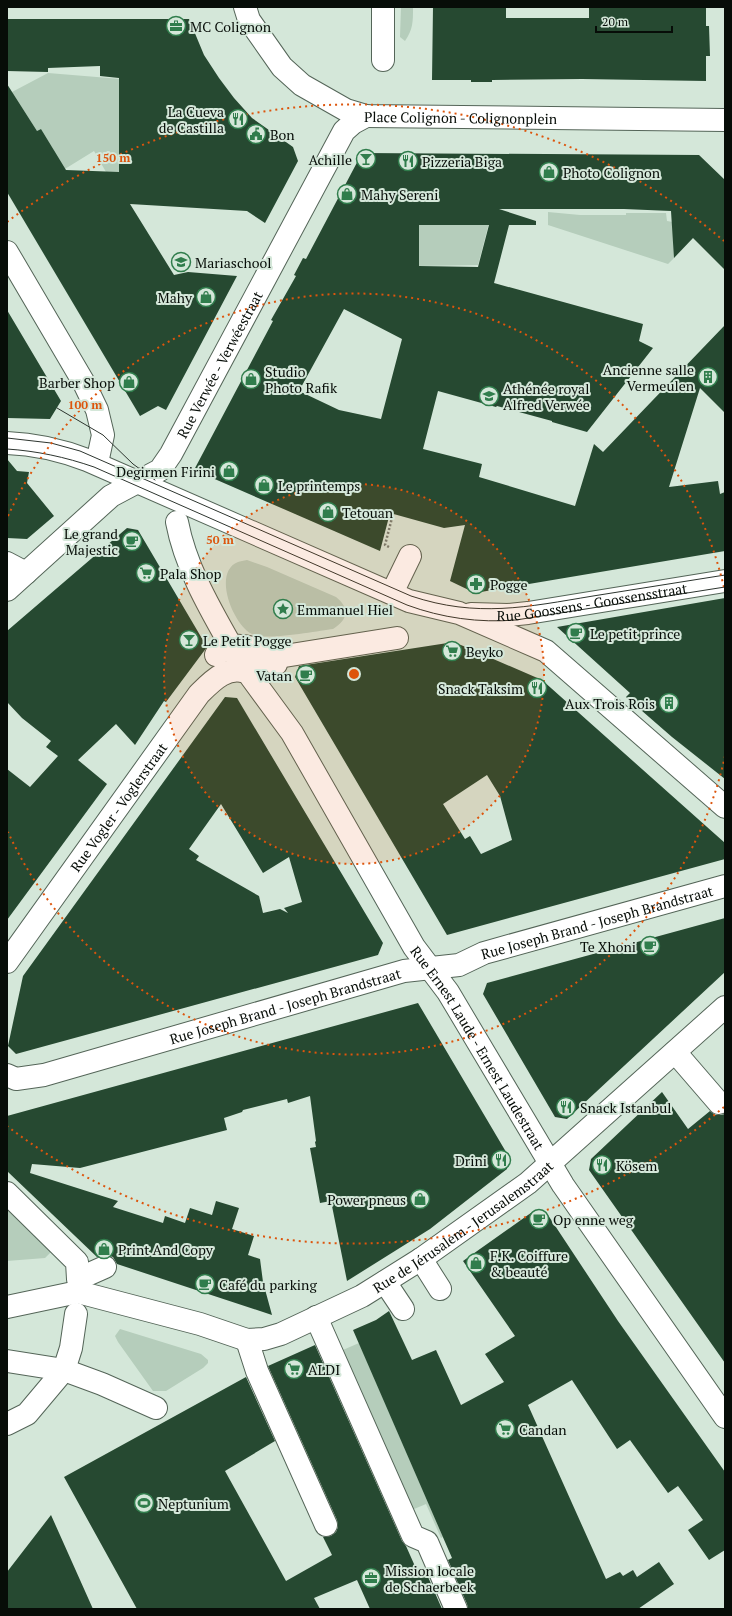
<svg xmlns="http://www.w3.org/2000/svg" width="732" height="1616" viewBox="0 0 732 1616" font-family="'PT Serif',serif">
<rect width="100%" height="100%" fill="#d4e7d9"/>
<path fill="#b5cdbb" d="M401 7H413C413 22 413 29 405 41L400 37Z
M48 73 121 79 119 172H106L94 151 60 172 53 149 41 129 37 131 12 92Z
M548 212 580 215H626V213H666L667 221 673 222 674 258 668 264 548 225Z
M490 219 478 265 415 266 419 222 445 225H471V220Z
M247 560 267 567 336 597C350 608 348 620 333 629 317 631 264 641 252 634 233 625 212 572 238 562 240 561 244 561 247 560Z
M7 1200 51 1252 45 1258 7 1261Z
M120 1329 201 1354 208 1360V1363L203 1368 166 1391H153L118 1342 115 1336Z
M359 1343 443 1537 441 1538 426 1504 407 1512 336 1353Z"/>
<path fill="#264931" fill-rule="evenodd" d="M433 7H506V18H589V7H706V26H709L710 56H706V81L582 79 492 80V82H471V80H432Z
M7 19H189L204 55 219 78 234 98 252 118 293 147 298 161 265 223 247 211 130 204 174 275 188 272 237 276 166 410 158 406 140 416 7 192V84L37 131 41 129 66 170 119 172V78L100 76V66L48 68V72L7 71Z
M362 153 699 155 725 180V270L693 238 674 258 671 211 624 209H499L536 221V225H509L494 283 643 324 639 341 653 348 587 432 552 422V421L497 406 496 407 438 391 423 449 482 464 479 477 575 506 594 444 603 452 725 325V413L700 388 669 487 718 481 720 494 725 492V551L475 593 450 581 465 525 444 528 390 513 380 551 194 470 273 321 271 320 296 276 294 275 303 258 306 259ZM419 225H489L478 267 419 266ZM344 309 402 339 381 419 339 410 299 391Z
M7 310 61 401 50 419 7 418Z
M7 459 17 471 29 472 27 483 54 516 27 539 7 538Z
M127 528 138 530 207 647 166 702 164 701 135 745 116 724 78 760 107 784 7 920V769L30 787 58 756 46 747 51 741 22 718 7 702V631Z
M725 598V779L672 737 626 697 630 693 557 627Z
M454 642 542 680 725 843V859L447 935 295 677 299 666ZM487 775 500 796 512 840 481 854 470 836 465 839 443 804Z
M225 697 237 698 383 943 378 955 16 1054 8 1046 23 976ZM221 804 263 873 289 857 302 902 284 908 288 913 280 909 263 913 259 896 196 860 199 856 189 849Z
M725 918V972L567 1119 555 1117 483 994 487 983Z
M418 1003 509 1157 507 1169 430 1229 347 1281 331 1201 320 1203 310 1148 316 1147 315 1142 316 1141 310 1096 288 1103 287 1099 243 1110 242 1112 224 1118 227 1130 80 1168 32 1164 30 1173 118 1201 113 1207 163 1223 165 1216 185 1223 190 1208 212 1215 216 1201 239 1208 232 1229 254 1236 248 1255 260 1259 263 1282 272 1315 117 1264 113 1257 107 1255 97 1257 7 1171V1116Z
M662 1092 688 1129 710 1111 715 1115H721L725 1114V1363L589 1170 591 1159Z
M535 1210 546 1212 618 1321 725 1472V1550L709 1560 688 1530 703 1520 678 1486 668 1493 630 1440 617 1449 572 1380 528 1405 606 1579 620 1572 623 1576 633 1570 637 1577 659 1562 674 1584 638 1609H468L467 1604 448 1560 452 1558 353 1330 376 1320 389 1311 412 1360 436 1350 461 1405 504 1382 485 1354 515 1336 463 1261Z
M315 1345 402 1541 406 1546 418 1573 425 1570 442 1609H370L357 1580 314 1598 320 1609H137L64 1477 246 1377 275 1441 225 1471 286 1581 332 1555 323 1537 331 1536 336 1532 338 1527 337 1520 268 1366Z
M51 1515 93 1609H7V1572Z"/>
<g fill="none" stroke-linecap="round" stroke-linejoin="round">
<defs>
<g id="minor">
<path id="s1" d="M245 7 249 20 282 67 302 85 346 110 366 116 725 120"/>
<path d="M383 60V7"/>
<path d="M7 252 84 383 97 410 103 435 97 463"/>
<path d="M7 443C35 444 61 450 87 460L409 601 459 613 546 651 725 807"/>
<path d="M177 522C187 575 219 623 244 669L243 671"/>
<path d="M7 563 26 573"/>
<path id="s2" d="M7 590 111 496 160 470 171 454 344 131 353 123 366 116"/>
<path d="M392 593 410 556"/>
<path id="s3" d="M471 614 508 615 528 613 725 581"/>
<path d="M216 655C221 652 226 647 233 646 248 644 267 651 276 664"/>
<path d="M244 669 256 662 272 658 397 638"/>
<path id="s4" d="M7 962 199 694C212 681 228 664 248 673L292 733 414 947 448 992 563 1185 725 1417"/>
<path d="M675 1052 719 1103"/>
<path id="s5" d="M7 1075 16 1079 44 1075 404 971 459 965 484 953 725 886"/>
<path d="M7 1193 77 1262 78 1279 105 1267"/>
<path d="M421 1259 440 1289"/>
<path d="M385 1282 403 1309"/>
<path id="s6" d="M7 1307 78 1292 200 1324 247 1340 264 1339 281 1334 362 1296 421 1259 528 1183 725 1007"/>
<path d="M316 1317 413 1536 427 1542 456 1609"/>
<path d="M247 1340 257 1371 326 1525"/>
<path d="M7 1361 64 1370 102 1384 156 1408"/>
<path d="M7 1424 27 1414 64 1370 71 1348 76 1314"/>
</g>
</defs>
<use href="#minor" stroke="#546558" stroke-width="24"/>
<path stroke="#727f75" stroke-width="2.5" stroke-dasharray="2 2" stroke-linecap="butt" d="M389 547 385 545 393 514"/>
<use href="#minor" stroke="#fff" stroke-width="22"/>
<path stroke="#2d352f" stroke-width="1" d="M57 408 103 435 133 464 155 480
M7 438 51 443 80 451 411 596C477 618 527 607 593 596 637 589 681 582 725 575
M7 449C37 451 65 457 94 467L407 605C442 618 479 623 516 620L725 587"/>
</g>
<circle cx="354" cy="674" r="190" fill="#dd550c" fill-opacity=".12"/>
<g fill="none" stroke="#dd550c" stroke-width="2" stroke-dasharray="2 4">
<circle cx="354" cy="674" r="190"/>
<path d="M725 756A380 380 0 0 1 8 832M8 516A380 380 0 0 1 725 592"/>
<path d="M724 1107A570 570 0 0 1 7 1126M7 222A570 570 0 0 1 724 241"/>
</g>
<defs>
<symbol id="office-ring" viewBox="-11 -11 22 22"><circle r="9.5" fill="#d4e7d9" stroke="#307d4c" stroke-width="1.5"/><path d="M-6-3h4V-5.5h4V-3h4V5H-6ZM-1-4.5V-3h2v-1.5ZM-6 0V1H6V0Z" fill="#307d4c"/></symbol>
<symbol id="restaurant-ring" viewBox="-11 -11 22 22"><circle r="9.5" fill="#d4e7d9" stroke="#307d4c" stroke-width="1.5"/><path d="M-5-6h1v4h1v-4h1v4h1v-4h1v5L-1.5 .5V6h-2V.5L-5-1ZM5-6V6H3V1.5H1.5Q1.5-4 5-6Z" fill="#307d4c"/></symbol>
<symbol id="civic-ring" viewBox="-11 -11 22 22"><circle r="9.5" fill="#d4e7d9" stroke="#307d4c" stroke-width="1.5"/><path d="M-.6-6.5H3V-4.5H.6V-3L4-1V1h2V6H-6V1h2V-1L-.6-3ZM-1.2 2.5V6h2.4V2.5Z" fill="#307d4c"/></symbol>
<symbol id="bar-ring" viewBox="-11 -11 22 22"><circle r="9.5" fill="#d4e7d9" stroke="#307d4c" stroke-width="1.5"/><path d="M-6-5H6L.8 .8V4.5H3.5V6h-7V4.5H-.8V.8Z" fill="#307d4c"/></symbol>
<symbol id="shop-ring" viewBox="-11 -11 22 22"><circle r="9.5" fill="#d4e7d9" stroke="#307d4c" stroke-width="1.5"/><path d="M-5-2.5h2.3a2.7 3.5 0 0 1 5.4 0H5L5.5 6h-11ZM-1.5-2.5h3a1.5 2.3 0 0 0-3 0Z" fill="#307d4c"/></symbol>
<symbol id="school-ring" viewBox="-11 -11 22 22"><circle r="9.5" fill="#d4e7d9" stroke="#307d4c" stroke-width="1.5"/><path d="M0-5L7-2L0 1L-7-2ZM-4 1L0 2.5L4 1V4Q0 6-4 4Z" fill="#307d4c"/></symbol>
<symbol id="building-ring" viewBox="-11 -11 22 22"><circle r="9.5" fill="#d4e7d9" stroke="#307d4c" stroke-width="1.5"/><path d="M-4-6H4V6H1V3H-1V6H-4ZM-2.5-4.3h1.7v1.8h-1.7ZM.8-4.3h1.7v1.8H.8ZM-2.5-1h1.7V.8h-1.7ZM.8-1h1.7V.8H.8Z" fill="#307d4c"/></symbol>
<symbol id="cafe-ring" viewBox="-11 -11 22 22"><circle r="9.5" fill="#d4e7d9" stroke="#307d4c" stroke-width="1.5"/><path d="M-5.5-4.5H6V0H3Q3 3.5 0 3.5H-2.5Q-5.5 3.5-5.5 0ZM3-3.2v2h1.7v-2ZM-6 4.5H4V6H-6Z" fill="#307d4c"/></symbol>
<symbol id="supermarket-ring" viewBox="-11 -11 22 22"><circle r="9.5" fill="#d4e7d9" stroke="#307d4c" stroke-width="1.5"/><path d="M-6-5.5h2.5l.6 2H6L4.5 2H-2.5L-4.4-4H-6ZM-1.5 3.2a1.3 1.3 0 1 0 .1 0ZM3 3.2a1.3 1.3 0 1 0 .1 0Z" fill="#307d4c"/></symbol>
<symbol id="pharmacy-ring" viewBox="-11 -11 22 22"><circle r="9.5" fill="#d4e7d9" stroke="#307d4c" stroke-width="1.5"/><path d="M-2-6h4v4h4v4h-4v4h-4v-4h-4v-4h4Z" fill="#307d4c"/></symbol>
<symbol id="sight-ring" viewBox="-11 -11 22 22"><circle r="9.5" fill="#d4e7d9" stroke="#307d4c" stroke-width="1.5"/><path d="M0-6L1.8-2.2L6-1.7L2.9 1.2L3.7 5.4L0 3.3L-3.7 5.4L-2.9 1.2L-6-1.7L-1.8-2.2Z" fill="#307d4c"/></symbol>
<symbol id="stadium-ring" viewBox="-11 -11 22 22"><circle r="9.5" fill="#d4e7d9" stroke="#307d4c" stroke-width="1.5"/><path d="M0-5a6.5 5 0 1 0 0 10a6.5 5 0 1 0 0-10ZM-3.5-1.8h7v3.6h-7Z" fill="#307d4c"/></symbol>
</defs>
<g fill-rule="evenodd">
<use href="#office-ring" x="165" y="15" width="22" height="22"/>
<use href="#restaurant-ring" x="227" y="108" width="22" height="22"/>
<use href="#civic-ring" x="245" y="123" width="22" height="22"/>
<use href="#bar-ring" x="355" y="148" width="22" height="22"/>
<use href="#restaurant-ring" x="397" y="150" width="22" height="22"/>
<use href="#shop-ring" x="538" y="161" width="22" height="22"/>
<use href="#shop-ring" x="336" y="183" width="22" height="22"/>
<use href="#school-ring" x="170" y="251" width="22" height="22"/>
<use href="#shop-ring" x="195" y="286" width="22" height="22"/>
<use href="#building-ring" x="697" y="366" width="22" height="22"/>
<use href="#shop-ring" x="240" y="368" width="22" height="22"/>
<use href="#shop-ring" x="118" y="371" width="22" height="22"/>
<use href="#school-ring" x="478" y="385" width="22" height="22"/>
<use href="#shop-ring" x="218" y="460" width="22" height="22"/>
<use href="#shop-ring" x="253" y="474" width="22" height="22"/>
<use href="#shop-ring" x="317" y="501" width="22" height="22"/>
<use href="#cafe-ring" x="121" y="530" width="22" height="22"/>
<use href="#supermarket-ring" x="135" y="562" width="22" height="22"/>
<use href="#pharmacy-ring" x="465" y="573" width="22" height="22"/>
<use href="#sight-ring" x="272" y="598" width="22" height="22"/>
<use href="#cafe-ring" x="565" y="622" width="22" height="22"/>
<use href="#bar-ring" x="178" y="629" width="22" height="22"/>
<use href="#supermarket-ring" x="441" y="640" width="22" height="22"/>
<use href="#cafe-ring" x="295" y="664" width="22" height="22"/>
<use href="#restaurant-ring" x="526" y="677" width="22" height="22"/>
<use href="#building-ring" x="658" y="692" width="22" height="22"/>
<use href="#cafe-ring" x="639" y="935" width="22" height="22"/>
<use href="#restaurant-ring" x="555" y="1096" width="22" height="22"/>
<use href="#restaurant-ring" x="490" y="1149" width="22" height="22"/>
<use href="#restaurant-ring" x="591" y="1154" width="22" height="22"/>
<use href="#shop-ring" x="409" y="1188" width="22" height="22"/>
<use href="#cafe-ring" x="528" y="1208" width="22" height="22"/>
<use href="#shop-ring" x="93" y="1238" width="22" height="22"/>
<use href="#shop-ring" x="465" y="1252" width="22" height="22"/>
<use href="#cafe-ring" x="194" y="1273" width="22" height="22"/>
<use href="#supermarket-ring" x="283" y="1358" width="22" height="22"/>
<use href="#supermarket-ring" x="494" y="1418" width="22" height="22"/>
<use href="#stadium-ring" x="133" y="1492" width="22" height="22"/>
<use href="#office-ring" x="360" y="1567" width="22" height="22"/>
</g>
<g text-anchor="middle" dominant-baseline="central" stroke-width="4" stroke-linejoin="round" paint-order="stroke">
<g font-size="14" fill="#070d08" stroke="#d4e7d9" text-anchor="start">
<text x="190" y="26">MC Colignon</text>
<text x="224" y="111" text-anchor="end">La Cueva<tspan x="224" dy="16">de Castilla</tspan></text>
<text x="270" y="134">Bon</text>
<text x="352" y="159" text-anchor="end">Achille</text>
<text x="422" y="161">Pizzeria Biga</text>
<text x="563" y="172">Photo Colignon</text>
<text x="361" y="194">Mahy Sereni</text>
<text x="195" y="262">Mariaschool</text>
<text x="192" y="297" text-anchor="end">Mahy</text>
<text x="694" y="369" text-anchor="end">Ancienne salle<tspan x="694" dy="16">Vermeulen</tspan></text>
<text x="265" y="371">Studio<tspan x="265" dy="16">Photo Rafik</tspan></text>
<text x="115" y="382" text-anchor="end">Barber Shop</text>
<text x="503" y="388">Athénée royal<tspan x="503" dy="16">Alfred Verwée</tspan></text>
<text x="215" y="471" text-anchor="end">Degirmen Firini</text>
<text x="278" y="485">Le printemps</text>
<text x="342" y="512">Tetouan</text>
<text x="118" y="533" text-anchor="end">Le grand<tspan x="118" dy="16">Majestic</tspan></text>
<text x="160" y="573">Pala Shop</text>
<text x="490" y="584">Pogge</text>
<text x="297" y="609">Emmanuel Hiel</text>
<text x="590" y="633">Le petit prince</text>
<text x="203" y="640">Le Petit Pogge</text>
<text x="466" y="651">Beyko</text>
<text x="292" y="675" text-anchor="end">Vatan</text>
<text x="523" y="688" text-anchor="end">Snack Taksim</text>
<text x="655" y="703" text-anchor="end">Aux Trois Rois</text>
<text x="636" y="946" text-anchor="end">Te Xhoni</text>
<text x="580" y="1107">Snack Istanbul</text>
<text x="487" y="1160" text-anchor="end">Drini</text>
<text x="616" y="1165">Kösem</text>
<text x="406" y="1199" text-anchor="end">Power pneus</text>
<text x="553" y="1219">Op enne weg</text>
<text x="118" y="1249">Print And Copy</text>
<text x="490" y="1255">F.K. Coiffure<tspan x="490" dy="16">&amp; beauté</tspan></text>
<text x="219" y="1284">Café du parking</text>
<text x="308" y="1369">ALDI</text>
<text x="519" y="1429">Candan</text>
<text x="158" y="1503">Neptunium</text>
<text x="385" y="1570">Mission locale<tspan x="385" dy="16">de Schaerbeek</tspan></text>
</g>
<g font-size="14" fill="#070d08" stroke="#d4e7d9">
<text stroke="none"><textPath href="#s1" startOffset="264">Place Colignon - Colignonplein</textPath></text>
<text stroke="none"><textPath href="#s2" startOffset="317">Rue Verwée - Verwéestraat</textPath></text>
<text stroke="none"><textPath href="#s3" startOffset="122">Rue Goossens - Goossensstraat</textPath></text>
<text stroke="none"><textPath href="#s4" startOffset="191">Rue Vogler - Voglerstraat</textPath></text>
<text stroke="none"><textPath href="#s5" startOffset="613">Rue Joseph Brand - Joseph Brandstraat</textPath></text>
<text stroke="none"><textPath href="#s5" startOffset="289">Rue Joseph Brand - Joseph Brandstraat</textPath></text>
<text stroke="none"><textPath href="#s4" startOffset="827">Rue Ernest Laude - Ernest Laudestraat</textPath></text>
<text stroke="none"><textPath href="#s6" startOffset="495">Rue de Jérusalem - Jerusalemstraat</textPath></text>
</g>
</g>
<circle cx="354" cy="674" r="6" fill="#dd550c" stroke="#d4e7d9" stroke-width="2"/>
<g font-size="12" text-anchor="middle" font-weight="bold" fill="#dd550c" stroke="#d4e7d9" stroke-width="4" stroke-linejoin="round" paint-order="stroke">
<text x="113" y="162">150 m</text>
<text x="85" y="409">100 m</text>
<text x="220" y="544">50 m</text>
</g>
<rect width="732" height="1616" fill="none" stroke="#070d08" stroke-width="16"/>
<path d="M596 26v6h76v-6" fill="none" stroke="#070d08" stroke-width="2"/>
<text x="602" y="26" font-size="12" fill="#070d08" stroke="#d4e7d9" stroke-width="3" paint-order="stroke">20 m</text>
</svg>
